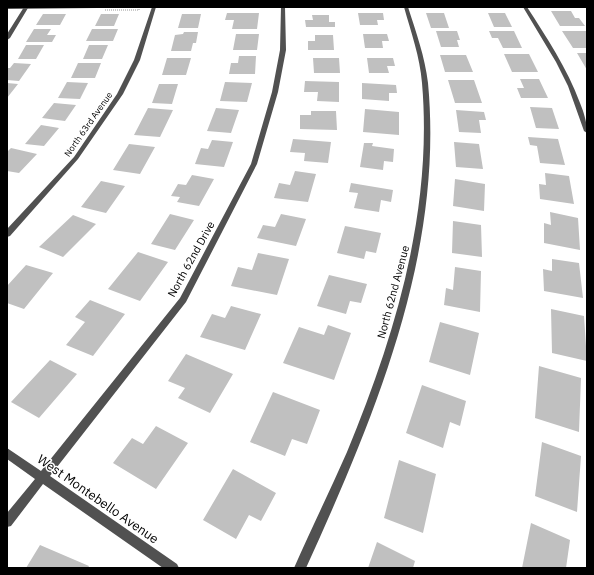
<svg xmlns="http://www.w3.org/2000/svg" width="594" height="575" viewBox="0 0 594 575" font-family="'IBM Plex Sans',sans-serif">
<rect width="100%" height="100%" fill="#fff"/>
<path fill="#c0c0c0" d="M551 11H571L575 18H579L585 26H560Z
M227 13H259L257 29H232L234 20H225Z
M358 13H383L384 20H377L378 25H360Z
M426 13H444L449 28H431Z
M488 13H505L512 27H494Z
M43 14H66L60 25H36Z
M101 14H119L114 26H95Z
M182 14H201L198 28H178Z
M312 15H329V22H335V27H306L305 20H313Z
M34 29H51L47 35H56L52 42H26Z
M92 29H118L113 41H86Z
M436 31H457L460 40H457L459 47H441Z
M489 31H514L522 48H503L498 38H492Z
M562 31H587V48H573Z
M184 32H198L196 43H193L191 51H171L175 35 183 34Z
M236 34H259L257 50H233Z
M363 34H387L389 41H382L383 48H365Z
M315 35H333L334 50H308V41H315Z
M26 45H44L36 59H18Z
M89 45H108L102 59H83Z
M577 53H587V70Z
M504 54H529L538 72H512Z
M440 55H466L473 72H445Z
M239 56H256L255 74H229L231 63H238Z
M167 58H191L186 75H162Z
M313 58H339L340 73H314Z
M367 58H393L395 66H387L389 73H369Z
M14 63 31 64 19 81 7 80V68H10Z
M78 63H101L95 78H71Z
M520 79H539L548 98H521L517 88H524Z
M448 80H474L482 103H455Z
M305 81 339 82V102L317 101 318 92H304Z
M67 82 88 83 80 99 58 98Z
M225 82 252 83 247 102 220 101Z
M7 83 18 84 7 98Z
M362 83 396 85 397 93H389V101L362 99Z
M159 84H178L172 104 152 103Z
M54 103 76 105 65 121 42 118Z
M530 107 552 108 559 129 536 128Z
M148 108 173 110 160 137 134 135Z
M216 108 239 110 231 133 207 131Z
M365 109 399 112V135L363 132Z
M456 110 484 112 486 120H479L481 133 459 132Z
M311 111H336L337 130 300 129V115H311Z
M41 125 59 128 44 146 25 144Z
M528 137 558 139 565 165 540 163 537 146 530 145Z
M293 139 331 142 328 163 304 161 305 153 290 152Z
M212 140 233 142 224 167 195 164 201 148 208 149Z
M454 142 479 144 483 169 456 167Z
M364 143H373L372 146 394 149 393 162 384 161 383 170 360 167Z
M129 144 155 147 140 174 113 170Z
M11 148 37 154 19 173 7 171V152Z
M295 171 316 174 308 202 274 198 279 183 290 185Z
M545 173 569 176 574 204 540 199 539 184 546 185Z
M192 175 214 179 199 206 177 202 180 197 171 196 178 184 186 185Z
M455 179 485 184 484 211 453 206Z
M101 181 125 186 106 213 81 207Z
M351 183 393 190 391 202 381 200 379 212 354 208 358 193 349 192Z
M550 212 578 218 580 250 544 243V223L551 225Z
M170 214 194 220 175 250 151 244Z
M281 214 306 219 296 246 257 238 263 225 275 227Z
M73 215 96 224 63 257 39 247Z
M453 221 481 225 482 257 452 253Z
M345 226 381 233 376 253 366 251 364 259 337 253Z
M138 252 168 262 140 301 108 289Z
M258 253 289 259 277 295 231 286 238 267 252 270Z
M552 259 579 263 583 298 544 291 543 269 552 271Z
M26 265 53 273 24 309 7 303V286Z
M455 267 481 271 480 312 444 305 446 288 453 290Z
M329 275 367 284 361 303 350 301 346 314 317 306Z
M90 300 125 314 93 356 66 345 85 322 75 317Z
M231 306 261 314 245 350 200 337 212 314 225 318Z
M551 309 584 316 587 361 552 353Z
M440 322 479 333 470 375 429 362Z
M328 325 351 333 334 380 283 363 299 327 324 335Z
M186 354 233 374 210 413 178 398 185 388 168 381Z
M50 360 77 374 39 418 11 402Z
M539 366 581 378 579 432 535 418Z
M422 385 466 401 460 426 450 422 443 448 406 433Z
M273 392 320 410 307 444 292 439 285 456 250 442Z
M156 426 188 443 156 489 113 463 132 438 143 444Z
M542 442 581 456 577 512 535 496Z
M399 460 436 474 423 533 384 518Z
M233 469 276 493 261 521 249 515 236 539 203 520Z
M531 523 570 540 566 568H522Z
M377 542 415 561 413 568H368Z
M40 545 89 566 88 568H26Z"/>
<g fill="none" stroke-linecap="round" stroke-linejoin="round">
<path stroke="#737373" stroke-width="1.5" stroke-dasharray="0.5 1.5" stroke-linecap="butt" d="M105 10H139V7"/>
<path fill="#515151" fill-rule="evenodd" d="M7 7H99L97 8 7 9Z"/>
<path fill="#515151" fill-rule="evenodd" d="M24 7 28 8 10 38 7 40V34Z
M281 7H285L286 50 278 92 257 164 186 302 50 476 177 564 179 568H163L43 484 11 526 7 527V513L35 479 7 459V448L41 471 180 298 251 164 272 92 280 50Z
M404 7H408C416 32 425 57 428 83 444 253 375 416 306 568H294C311 529 330 491 347 452 395 336 433 211 422 83 420 57 411 32 404 7Z
M523 7H527C547 38 567 68 580 103 584 113 587 122 587 133L584 131 568 86 556 62Z"/>
<path fill="#515151" fill-rule="evenodd" d="M152 7H156L140 60 123 94 78 159 10 236 7 237V229L74 157 117 94 134 60Z"/>
</g>
<g text-anchor="middle" dominant-baseline="central" stroke-width="3" stroke-linejoin="round" paint-order="stroke">
<g font-size="9" fill="#000" stroke="#fff">
<text transform="translate(88 124) rotate(-55)">North 63rd Avenue</text>
</g>
<g font-size="11" fill="#000" stroke="#fff">
<text transform="translate(191 259) rotate(-61)">North 62nd Drive</text>
<text transform="translate(393 292) rotate(-75)">North 62nd Avenue</text>
</g>
<g font-size="13" fill="#000" stroke="#fff">
<text transform="translate(98 499) rotate(35)">West Montebello Avenue</text>
</g>
</g>
<rect width="594" height="575" fill="none" stroke="#000000" stroke-width="16"/>
</svg>
